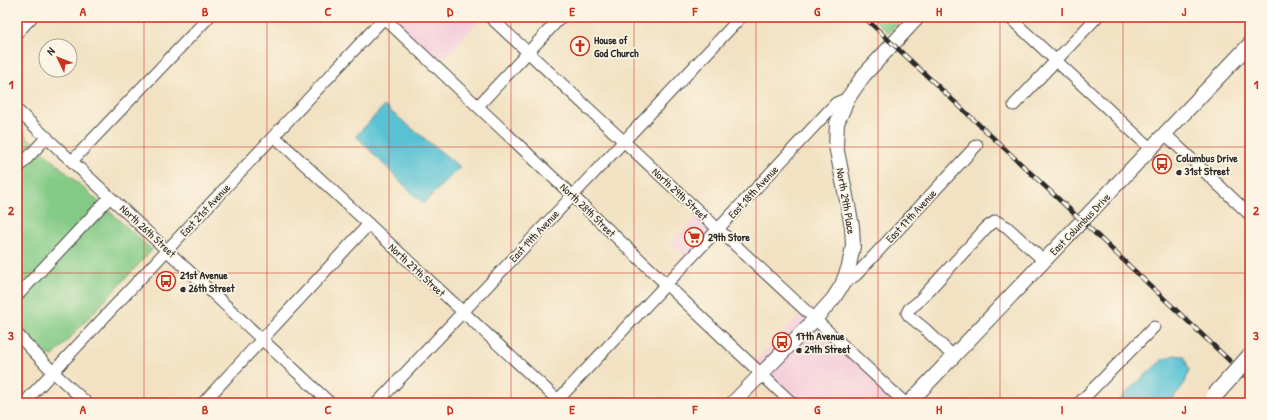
<svg xmlns="http://www.w3.org/2000/svg" width="1267" height="420" viewBox="0 0 1267 420" font-family="'Patrick Hand',sans-serif">
<rect width="100%" height="100%" fill="#fcf5e5"/>
<filter id="ink" filterUnits="userSpaceOnUse"><feTurbulence type="fractalNoise" baseFrequency=".025" numOctaves="2"/><feDisplacementMap in="SourceGraphic" scale="8" xChannelSelector="R" yChannelSelector="G"/><feConvolveMatrix kernelMatrix="1 2 1 2 8 2 1 2 1" color-interpolation-filters="sRGB"/></filter>
<filter id="wash" filterUnits="userSpaceOnUse"><feTurbulence type="fractalNoise" baseFrequency=".012" numOctaves="4" result="noise"/><feDisplacementMap in="SourceGraphic" scale="16" xChannelSelector="R" yChannelSelector="G"/><feGaussianBlur stdDeviation="0.9" result="paint"/><feColorMatrix in="noise" values="0 0 0 0 0 0 0 0 0 0 0 0 0 0 0 0 0 1.4 0 .05"/><feComposite in="paint" operator="in"/></filter>
<g filter="url(#wash)">
<rect width="100%" height="100%" fill="#f2e2c3"/>
<path fill="#f5cfdb" d="M385 17H482L437 66Z
M699 214 715 230 688 259 671 244Z
M804 311 895 395 888 403H795L752 364Z"/>
<path fill="#84cb87" stroke="#587b59" d="M872 17H904L889 33Z
M17 128 152 250 53 356 47 354 17 327Z"/>
<path fill="#58c2d4" stroke="#427680" d="M384 106 460 167 423 204 356 136Z
M1174 355 1184 356 1189 370 1185 383 1169 403H1115L1162 360Z"/>
</g>
<g filter="url(#ink)">
<g fill="none" stroke-linecap="round" stroke-linejoin="round">
<defs>
<path id="minor" d="M383 17 792 403
M490 17 905 403
M1009 17 1151 149
M17 33 32 17
M1014 105 1097 17
M478 106 561 17
M17 110 330 403
M1165 134 1250 215
M274 136 561 403
M72 161 209 17
M17 169 47 137
M842 285 856 275 977 145
M17 296 110 197
M17 334 53 372 87 403
M953 356 924 328 909 316 907 313 909 309 917 303 987 227 996 221 1007 227 1044 261
M24 403 385 17
M203 403 369 224
M377 403 741 17
M555 403 836 103 848 98
M1079 403 1154 327"/>
<path id="major" d="M733 403 815 319 833 299 842 285 849 266 853 246 852 226 836 146 837 123 848 98 864 75 918 17
M909 403 1250 44"/>
</defs>
<use href="#minor" stroke="#494642" stroke-width="13"/>
<use href="#major" stroke="#494642" stroke-width="16"/>
<use href="#minor" stroke="#fff" stroke-width="11"/>
<use href="#major" stroke="#fff" stroke-width="14"/>
<defs>
<path id="rail" d="M864 17 1082 221 1250 380"/>
</defs>
<use href="#rail" stroke="#2b2b2b" stroke-width="4.5"/>
<use href="#rail" stroke="#fcf5e5" stroke-width="3" stroke-dasharray="9" stroke-linecap="butt"/>
<defs>
<path id="highway-bridge" d="M1215 395 1250 356"/>
</defs>
<use href="#highway-bridge" stroke="#494642" stroke-width="18" stroke-linecap="butt"/>
<use href="#highway-bridge" stroke="#fff" stroke-width="16"/>
</g>
</g>
<path fill="none" stroke="#c8321e" stroke-width="1" stroke-opacity="0.55" d="M144 17V403M267 17V403M389 17V403M511 17V403M634 17V403M756 17V403M878 17V403M1000 17V403M1123 17V403M17 147H1250M17 273H1250"/>
<defs>
<symbol id="church-ring" viewBox="-11 -11 22 22"><circle r="9.5" fill="#fcf5e5" stroke="#c8321e" stroke-width="1.5"/><path d="M-1.2-6h2.4v3.5h3.3v2.4h-3.3V6h-2.4V-.1h-3.3v-2.4h3.3Z" fill="#c8321e"/></symbol>
<symbol id="bus-ring" viewBox="-11 -11 22 22"><circle r="9.5" fill="#fcf5e5" stroke="#c8321e" stroke-width="1.5"/><path d="M-5-6H5V4H4V6H2V4H-2V6H-4V4H-5ZM-3.5-4V0h7V-4ZM-3.5 1.2v1.5H-2V1.2ZM2 1.2v1.5H3.5V1.2Z" fill="#c8321e"/></symbol>
<symbol id="supermarket-ring" viewBox="-11 -11 22 22"><circle r="9.5" fill="#fcf5e5" stroke="#c8321e" stroke-width="1.5"/><path d="M-6-5.5h2.5l.6 2H6L4.5 2H-2.5L-4.4-4H-6ZM-1.5 3.2a1.3 1.3 0 1 0 .1 0ZM3 3.2a1.3 1.3 0 1 0 .1 0Z" fill="#c8321e"/></symbol>
</defs>
<g fill-rule="evenodd">
<use href="#church-ring" x="569" y="35" width="22" height="22"/>
<use href="#bus-ring" x="1151" y="153" width="22" height="22"/>
<use href="#supermarket-ring" x="683" y="226" width="22" height="22"/>
<use href="#bus-ring" x="155" y="270" width="22" height="22"/>
<use href="#bus-ring" x="771" y="331" width="22" height="22"/>
</g>
<g text-anchor="middle" dominant-baseline="central" stroke-width="3.5" stroke-linejoin="round" paint-order="stroke">
<g font-size="11" font-weight="bold" fill="#2b2b2b" stroke="#fcf5e5" text-anchor="start">
<text x="594" y="40">House of<tspan x="594" dy="13">God Church</tspan></text>
<text x="1176" y="158">Columbus Drive<tspan x="1176" dy="13">@ 31st Street</tspan></text>
<text x="708" y="237">29th Store</text>
<text x="180" y="275">21st Avenue<tspan x="180" dy="13">@ 26th Street</tspan></text>
<text x="796" y="336">17th Avenue<tspan x="796" dy="13">@ 29th Street</tspan></text>
</g>
<g font-size="11" fill="#2b2b2b" stroke="#fcf5e5">
<text transform="translate(753 192) rotate(-47)">East 18th Avenue</text>
<text transform="translate(680 194) rotate(43)">North 29th Street</text>
<text transform="translate(846 201) rotate(80)">North 29th Place</text>
<text transform="translate(205 210) rotate(-47)">East 21st Avenue</text>
<text transform="translate(588 210) rotate(44)">North 28th Street</text>
<text transform="translate(911 216) rotate(-47)">East 17th Avenue</text>
<text transform="translate(1080 224) rotate(-46)">East Columbus Drive</text>
<text transform="translate(148 231) rotate(43)">North 26th Street</text>
<text transform="translate(534 236) rotate(-47)">East 19th Avenue</text>
<text transform="translate(417 270) rotate(43)">North 27th Street</text>
</g>
</g>
<rect width="1267" height="420" fill="none" stroke="#fcf5e5" stroke-width="44"/>
<g transform="translate(58 58) rotate(313)"><circle r="19" fill="#fcf5e5" stroke="#a8a49b"/>
<path d="M0-3L7 15L0 10L-7 15Z" fill="#c8321e"/>
<text y="-6" font-size="11" font-weight="bold" text-anchor="middle" fill="#2b2b2b">N</text>
</g>
<rect x="22" y="22" width="1223" height="376" fill="none" stroke="#c8321e" stroke-width="1.5"/>
<g font-size="13" text-anchor="middle" font-weight="bold" fill="#c8321e">
<text x="83" y="16">A</text>
<text x="205" y="16">B</text>
<text x="328" y="16">C</text>
<text x="450" y="16">D</text>
<text x="572" y="16">E</text>
<text x="695" y="16">F</text>
<text x="817" y="16">G</text>
<text x="939" y="16">H</text>
<text x="1062" y="16">I</text>
<text x="1184" y="16">J</text>
<text x="11" y="89">1</text>
<text x="1256" y="89">1</text>
<text x="11" y="215">2</text>
<text x="1256" y="215">2</text>
<text x="11" y="340">3</text>
<text x="1256" y="340">3</text>
<text x="83" y="414">A</text>
<text x="205" y="414">B</text>
<text x="328" y="414">C</text>
<text x="450" y="414">D</text>
<text x="572" y="414">E</text>
<text x="695" y="414">F</text>
<text x="817" y="414">G</text>
<text x="939" y="414">H</text>
<text x="1062" y="414">I</text>
<text x="1184" y="414">J</text>
</g>
</svg>
